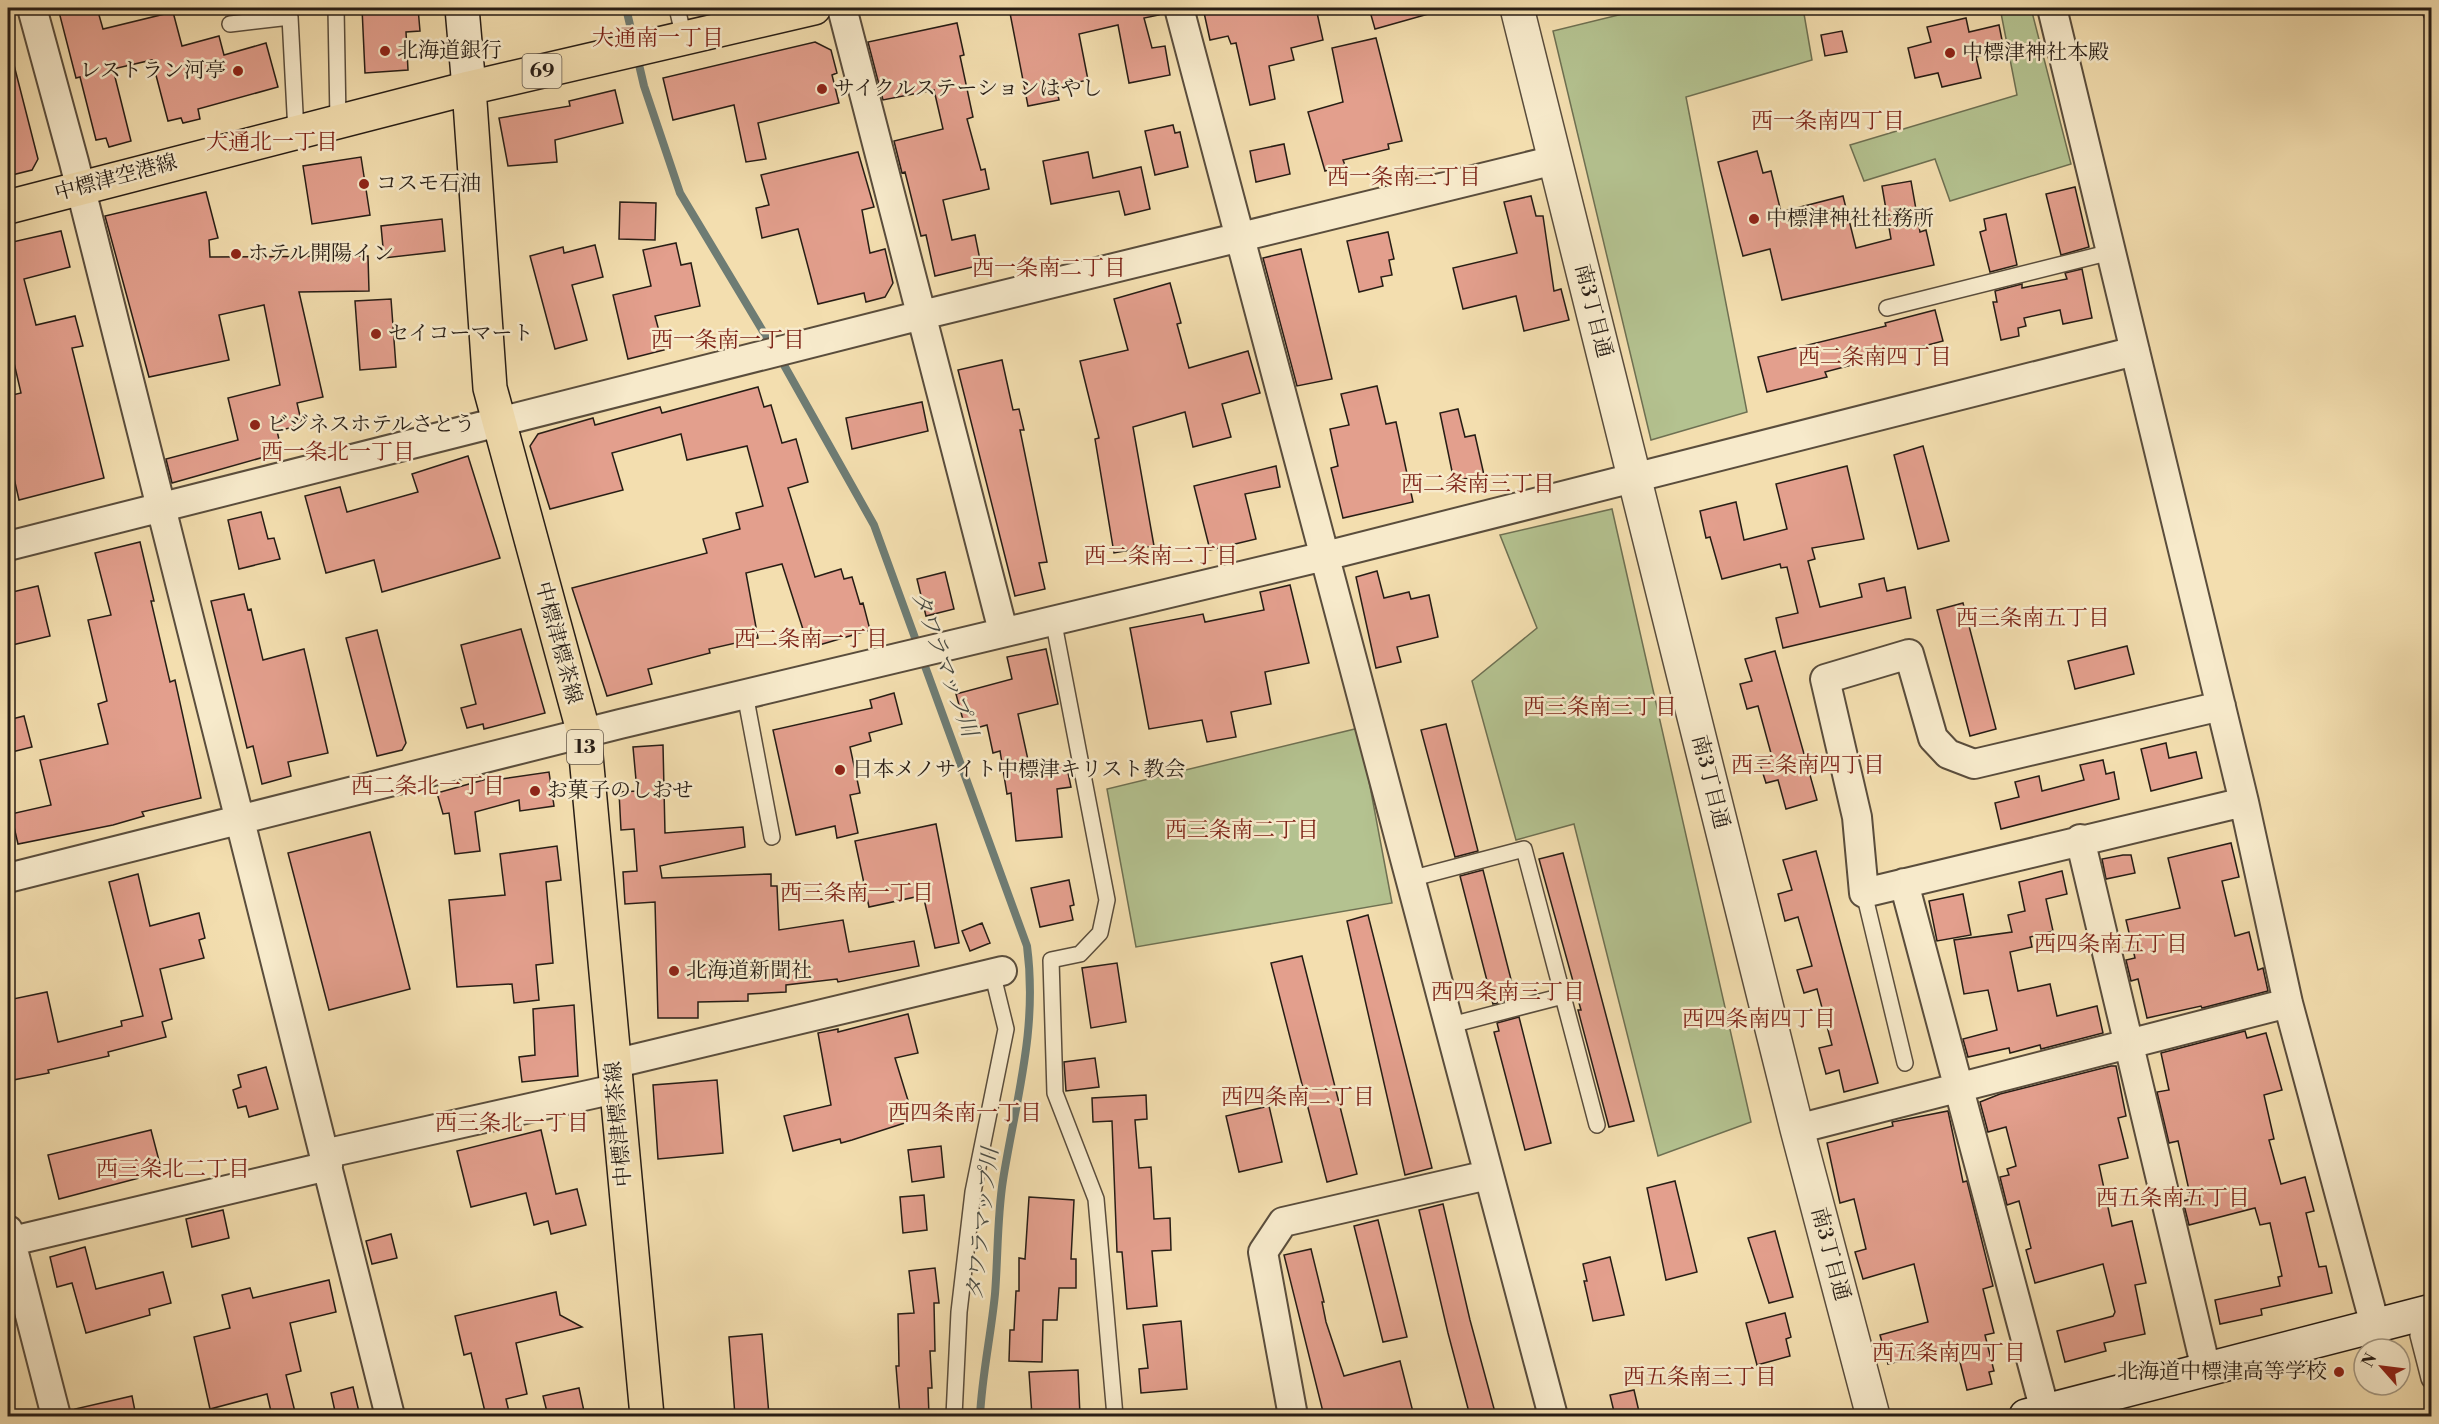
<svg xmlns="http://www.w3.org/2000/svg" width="2439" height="1424" viewBox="0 0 2439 1424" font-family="'Libre Bodoni','Noto Serif JP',serif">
<rect width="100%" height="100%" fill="#f3deaf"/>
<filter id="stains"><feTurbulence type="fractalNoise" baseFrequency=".00333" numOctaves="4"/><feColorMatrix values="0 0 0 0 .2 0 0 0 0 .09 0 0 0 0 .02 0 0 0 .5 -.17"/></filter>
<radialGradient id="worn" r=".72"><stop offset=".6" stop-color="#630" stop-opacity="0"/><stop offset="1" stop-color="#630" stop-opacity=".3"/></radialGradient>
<path fill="#b4c290" stroke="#6e7052" stroke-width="1.5" d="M1647 8H1803L1812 60 1686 97 1747 412 1651 440 1553 31Z
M2000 8H2031L2071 164 1950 201 1935 159 1864 181 1850 145 2017 95Z
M1612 509 1751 1122 1658 1156 1574 824 1516 840 1472 681 1537 628 1500 535Z
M1359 728 1392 903 1136 947 1107 789Z"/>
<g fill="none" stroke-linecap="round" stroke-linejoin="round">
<path stroke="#6e7c74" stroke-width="8" d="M626 8 634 42
M637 56 644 86 680 193 773 348
M780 358 874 525 918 646
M922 658 1027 946C1038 1029 1016 1099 1003 1180 997 1218 998 1257 995 1294 991 1335 982 1375 980 1416"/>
</g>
<path fill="#e39f8d" stroke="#271d15" stroke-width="1.5" d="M58 8H97L103 29 173 12 182 46 219 36 224 55 266 43 278 87 198 109 200 119 183 123 181 118 168 121 152 60 113 69 131 141 109 147 106 138 96 140 80 77 76 78Z
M362 8H418L420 31 406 32 408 70 365 73Z
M1009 8H1158L1159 15 1144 18 1152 48 1165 46 1170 75 1129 83 1118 25 1079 34 1088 80 1056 87 1059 100 1028 106Z
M1203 8H1316L1323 40 1291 48 1294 60 1269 66 1275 99 1250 105 1236 43 1231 44 1228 36 1210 40Z
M1369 8H1431L1432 13 1375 29Z
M1966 18 1969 32 1999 25 2004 50 1976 57 1981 78 1942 87 1938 73 1915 78 1908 48 1931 42 1927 27Z
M957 23 964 55 960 56 973 117 967 119 981 170 985 169 989 189 943 200 952 240 975 235 981 265 935 276 926 235 921 236 905 172 902 173 894 141 943 129 934 90 883 100 868 42Z
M1842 31 1847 52 1825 56 1821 35Z
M1376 38 1402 141 1388 144 1389 149 1343 160 1345 165 1325 171 1308 112 1343 102 1332 48Z
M815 42 831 50 837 73 832 75 839 103 758 123 766 159 746 162 734 105 673 120 663 78Z
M14 65 38 159 32 170 8 176V66Z
M615 90 623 123 555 140 557 162 508 166 499 118 570 106 569 101Z
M1173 125 1175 133 1180 132 1188 167 1155 175 1145 131Z
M1284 144 1290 174 1256 182 1250 151Z
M1757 151 1763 173 1771 171 1781 212 1843 196 1856 248 1891 239 1882 186 1911 181 1920 232 1926 230 1934 265 1782 300 1770 249 1743 256 1718 162Z
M858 152 874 207 862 210 870 253 885 249 893 283 885 297 866 302 864 293 818 304 798 229 762 238 756 208 769 205 761 175Z
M1088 152 1093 178 1141 167 1150 209 1125 215 1119 191 1051 204 1043 161Z
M361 157 370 215 312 224 303 166Z
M2075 187 2089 247 2061 255 2046 194Z
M206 192 218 238 209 240 210 257 368 256 369 291 299 292 323 397 297 403 302 425 277 431 282 452 172 483 166 459 238 440 228 398 280 385 264 305 219 315 229 360 149 377 105 216Z
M1531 196 1536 216H1543L1554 291 1561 289 1569 320 1524 331 1516 296 1463 309 1453 268 1517 253 1504 202Z
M620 202 656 203 655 240 619 239Z
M2006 214 2017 265 1990 272 1980 232 1986 230 1984 219Z
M442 219 445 251 384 258 381 226Z
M61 231 70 267 24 279 36 325 75 316 83 346 72 348 104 478 19 500 8 452V396L21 393 8 337V243Z
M1388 232 1394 259 1389 260 1392 275 1381 277 1383 286 1359 292 1347 241Z
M676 243 681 265 691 263 700 306 655 316 664 350 628 359 613 295 651 286 643 250Z
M595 245 603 277 572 285 587 340 555 349 530 256 563 247 564 253Z
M1301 249 1332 379 1297 386 1263 258Z
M2082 269 2092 318 2063 324 2060 310 2024 318 2026 326 2018 328 2019 336 2001 340 1993 302H1997L1995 291 2022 284V288L2067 279 2065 273Z
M1170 283 1181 323 1177 324 1189 368 1248 351 1260 393 1222 404 1231 437 1193 447 1185 412 1133 427 1154 546 1114 553 1095 439 1099 438 1080 361 1128 350 1114 299Z
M391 299 396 367 360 370 355 301Z
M1935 310 1943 341 1825 372 1827 377 1767 392 1758 357 1886 326 1885 323Z
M1002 360 1013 410 1019 409 1024 430H1020L1047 562 1039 563 1045 589 1015 596 958 370Z
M1377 386 1386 424 1396 422 1413 502 1343 518 1331 468 1338 466 1330 429 1349 425 1341 394Z
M758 387 764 407 771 405 782 443 796 439 808 482 788 488 815 577 841 569 844 579 852 577 860 604 863 603 870 630 809 648 782 564 746 573 758 638 709 649 710 653 648 669 652 684 607 696 572 588 707 553 703 539 740 529 736 513 763 506 747 446 687 460 681 434 612 453 623 490 550 509 530 446 538 434 593 418 595 425 660 407 662 413Z
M922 402 928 431 852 449 846 418Z
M1458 409 1465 437 1475 435 1484 475 1454 481 1440 413Z
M1923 446 1949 541 1918 549 1894 455Z
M468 456 500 558 382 592 374 560 326 573 305 496 340 487 347 512 418 492 412 474Z
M1276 466 1280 487 1245 494 1256 539 1210 550 1194 486Z
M1847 466 1864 539 1812 548 1815 559 1808 561 1820 607 1862 597 1859 584 1884 578 1887 591 1905 587 1911 618 1783 648 1776 618 1798 613 1787 567 1781 568 1780 564 1722 579 1710 537 1706 538 1700 511 1736 502 1744 540 1787 529 1776 484Z
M261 512 268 539 274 538 280 559 239 569 228 520Z
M140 542 154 601H151L170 682 175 680 201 798 142 812 144 816 113 825 18 844 11 814 51 805 40 760 108 744 98 704 107 701 88 620 111 615 95 553Z
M1377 571 1384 598 1409 592 1411 599 1429 595 1438 637 1397 647 1401 662 1376 668 1356 577Z
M945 572 954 609 926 616 917 579Z
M1290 585 1309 663 1265 672 1271 704 1231 712 1236 737 1207 742 1202 720 1149 729 1130 628 1203 614 1205 622 1264 610 1260 592Z
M38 586 50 636 8 646V593Z
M244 594 248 610 251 609 263 660 304 649 328 753 288 762 291 776 262 784 253 746 247 748 211 601Z
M1963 603 1996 729 1970 736 1937 610Z
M521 629 545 713 484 729 483 724 467 728 461 708 476 704 461 645Z
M377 630 406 743 402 750 377 756 346 638Z
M2127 646 2134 674 2075 689 2068 661Z
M1046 649 1058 704 1018 714 1030 769 1066 763 1071 787 1057 789 1062 837 1016 841 1011 793 1007 794 1000 751 993 753 987 725 966 731 956 694 1012 679 1007 657Z
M1775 651 1817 800 1786 809 1778 780 1766 783 1759 761 1772 757 1758 706 1747 709 1740 684 1752 681 1745 659Z
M894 693 902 724 869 733 871 741 850 747 860 793 850 795 858 833 837 838 835 826 796 835 773 730 872 708 870 700Z
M24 716 32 747 8 753V720Z
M1446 724 1478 851 1455 857 1421 730Z
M2166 743 2169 758 2196 752 2202 778 2151 791 2141 749Z
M663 745 665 833 743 827 745 847 660 866 662 878 771 874V886H777L779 930 843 920 849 952 914 941 919 966 838 982 837 979 786 985V992L748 994V1001L698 1002V1018H658L655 902 625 904 623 872 637 871 634 829 621 830 619 792 637 791 633 747Z
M2103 760 2106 774 2114 772 2119 799 2001 829 1995 803 2019 797 2015 782 2039 776 2042 791 2084 780 2080 765Z
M549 772 554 806 520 811 519 800 475 812 480 851 455 854 449 813 443 814 437 793 494 777 495 780Z
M936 824 959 943 935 948 924 899 920 900V896L869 907 855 841Z
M370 832 410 989 329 1010 288 853Z
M2231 843 2239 877 2222 881 2235 936 2249 932 2258 970 2263 968 2268 991 2202 1008 2201 1006 2147 1018 2138 979 2131 981 2126 960 2135 958 2126 920 2180 908 2168 858Z
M557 846 561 880 546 882 553 963 536 965 539 1000 514 1003 512 984 457 987 449 900 505 895 500 854Z
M1816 851 1878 1083 1844 1092 1839 1070 1826 1074 1819 1048 1832 1045 1817 989 1804 993 1797 970 1812 966 1798 917 1785 921 1778 894 1792 890 1783 860Z
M1563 853 1634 1121 1609 1127 1578 1010H1581L1539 859Z
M2123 855H2131L2135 873 2106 879 2102 859Z
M1483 870 1515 995 1514 999 1493 1004 1460 876Z
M2062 871 2067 894 2046 899 2053 931 2030 937 2032 947 2010 952 2018 991 2050 984 2057 1016 2097 1006 2103 1033 2041 1049 2040 1045 2010 1053 2009 1048 1968 1057 1963 1039 1997 1030 1988 990 1964 994 1954 940 2012 932 2008 915 2025 911 2019 882Z
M138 874 150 926 199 913 205 938 199 940 204 958 160 969 172 1019 162 1022 166 1037 108 1052 109 1056 48 1070 49 1073 8 1081V1000L47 992 58 1042 122 1026 121 1021 143 1016 109 882Z
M1069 880 1074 905 1070 906 1073 920 1040 927 1031 888Z
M1963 894 1971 935 1937 941 1929 901Z
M1368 915 1432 1168 1405 1175 1347 921Z
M982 923 990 943 970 951 962 931Z
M1302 956 1357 1174 1327 1182 1271 963Z
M1117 963 1126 1022 1091 1028 1082 968Z
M574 1005 578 1076 522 1082 519 1057 535 1055 533 1009Z
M908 1014 918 1053 895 1058 914 1120 852 1140 841 1143 840 1139 793 1151 784 1116 831 1105 818 1033 838 1029V1032Z
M1519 1017 1551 1143 1525 1150 1494 1032 1499 1031 1497 1023Z
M2245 1031 2247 1038 2266 1033 2282 1090 2264 1095 2274 1139 2269 1140 2281 1184 2305 1177 2314 1211 2306 1213 2319 1267 2326 1266 2332 1293 2261 1309 2262 1315 2220 1324 2215 1300 2280 1286 2278 1277 2282 1276 2270 1223 2260 1225 2255 1208 2189 1225 2183 1201 2191 1199 2178 1141 2169 1143 2157 1092 2169 1090 2161 1053Z
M1095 1058 1099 1087 1066 1091 1064 1062Z
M2111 1066H2116L2126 1116 2118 1118 2128 1158 2099 1165 2112 1226 2132 1221 2146 1283 2135 1285 2145 1334 2104 1343 2106 1351 2065 1362 2057 1331 2113 1316 2115 1312 2103 1264 2035 1283 2026 1250 2031 1248 2019 1201 2007 1205 2000 1177 2009 1175 2007 1169 2016 1166 2006 1127 1988 1132 1980 1102 2000 1094Z
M266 1067 278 1109 249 1117 246 1106 238 1108 233 1090 241 1087 238 1075Z
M717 1080 723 1153 658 1159 653 1085Z
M1146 1095 1147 1119 1135 1120 1139 1168 1151 1167 1154 1219 1170 1218 1171 1250 1152 1251 1157 1306 1127 1309 1122 1252H1117L1112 1121 1093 1122 1092 1098Z
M1269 1106 1282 1162 1239 1172 1226 1116Z
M1948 1111 1963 1182 1967 1181 1993 1286 1983 1289 1994 1333 1985 1335 1994 1371 1989 1372 1992 1384 1967 1390 1956 1346 1888 1364 1880 1335 1928 1322 1914 1264 1863 1279 1855 1252 1866 1249 1854 1199 1840 1203 1827 1143 1893 1126 1892 1122Z
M151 1130 162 1172 59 1199 48 1155Z
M541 1130 556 1194 577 1189 586 1225 551 1234 548 1221 534 1225 526 1193 471 1207 457 1151Z
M941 1146 944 1177 912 1182 908 1150Z
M1675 1181 1697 1272 1666 1280 1647 1188Z
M924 1195 927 1230 903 1233 900 1197Z
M1029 1197 1074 1200 1071 1259H1076V1288H1059L1057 1320H1043L1042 1362 1009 1361 1010 1330H1014L1016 1291H1019V1258L1025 1259Z
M1443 1204 1470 1320 1496 1416H1470L1448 1333 1419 1210Z
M223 1210 229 1238 192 1247 186 1219Z
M1378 1220 1407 1337 1383 1342 1354 1226Z
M1775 1231 1793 1297 1769 1303 1748 1238Z
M391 1234 397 1258 372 1264 366 1241Z
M85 1247 96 1289 163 1272 171 1303 149 1309 150 1315 86 1333 72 1283 57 1287 50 1257Z
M1311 1249 1324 1302H1322L1326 1322 1344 1376 1400 1361 1414 1416H1324L1284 1255Z
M1610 1257 1624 1315 1593 1321 1584 1281H1587L1583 1264Z
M935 1268 939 1303H934L935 1351H930L932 1388H928L929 1416H900L896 1366H899L898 1314 914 1313 909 1271Z
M329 1280 336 1312 290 1323 301 1371 286 1375 296 1416H272L267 1394 210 1409 194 1337 230 1328 222 1295 250 1288 253 1298Z
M556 1292 560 1315 582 1327 516 1343 527 1394 506 1399 510 1416H486L471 1353 464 1355 455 1316Z
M1785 1313 1791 1337 1786 1339 1790 1356 1757 1365 1746 1323Z
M1181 1321 1187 1389 1141 1393 1139 1369 1148 1368 1143 1325Z
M762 1334 769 1415 735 1416 729 1337Z
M1078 1370 1080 1416H1032L1029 1372Z
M353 1387 360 1416H336L331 1393Z
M579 1388 585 1416H548L543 1396Z
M1634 1390 1640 1416H1615L1610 1395Z
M132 1396 136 1416H76L75 1409Z"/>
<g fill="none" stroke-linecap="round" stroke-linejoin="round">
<defs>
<path id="service" d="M336 8 338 121
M677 8 684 38
M2429 8 2432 15
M230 24 290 17 296 132
M1887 308 2111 252
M1053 619 1107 900 1100 933 1080 954 1051 960 1055 1093 1096 1199 1115 1416
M745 694 772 837
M1410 879 1524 849 1597 1125
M1864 893 1905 1063
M1451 1025 1563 996
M954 1416 959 1312 973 1192 1006 1029 992 972"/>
<path id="pedestrian" d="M2421 1335 2432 1378"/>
<path id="minor" d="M32 8 74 162 390 1416
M842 8 1003 631
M1179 8 1553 1416
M2052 8 2244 802 2288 1003 2375 1325
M8 546 922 315 1555 160
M2221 706 1974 764 1948 754 1933 738 1909 654 1825 679 1857 817 1864 893 2244 802
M2080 839 2206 1369
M8 878 620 724 1325 556 2135 351
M1904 883 2045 1411
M613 1064 1002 971
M1797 1129 2288 1003
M324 1154 615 1089
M8 1230 56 1416
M8 1242 328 1166
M1293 1416 1263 1252 1283 1222 1488 1175"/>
<path id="tertiary" d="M1517 8 1797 1129 1873 1416"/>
<path id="secondary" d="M462 8 469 88
M2026 1416 2432 1311"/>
<path id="primary" d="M469 88 490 388 584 734 647 1416
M8 207 469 88 814 8"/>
</defs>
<use href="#service" stroke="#5a4d3c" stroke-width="18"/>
<use href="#pedestrian" stroke="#5a4d3c" stroke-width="24"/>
<use href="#minor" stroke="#5a4d3c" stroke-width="32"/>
<use href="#tertiary" stroke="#5a4d3c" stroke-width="36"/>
<use href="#secondary" stroke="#271d15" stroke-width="36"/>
<use href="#primary" stroke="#271d15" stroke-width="36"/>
<use href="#service" stroke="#f7eacb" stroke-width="15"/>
<use href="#pedestrian" stroke="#f7eacb" stroke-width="21"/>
<use href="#minor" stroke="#f7eacb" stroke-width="28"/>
<use href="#tertiary" stroke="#f7eacb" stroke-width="33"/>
<use href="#secondary" stroke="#f7eacb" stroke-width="33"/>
<use href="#primary" stroke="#f3deaf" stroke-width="33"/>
</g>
<g fill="#8f2418" stroke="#f7eacb" stroke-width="2">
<circle cx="385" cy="51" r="6"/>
<circle cx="1950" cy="53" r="6"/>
<circle cx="238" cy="71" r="6"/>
<circle cx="822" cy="89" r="6"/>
<circle cx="364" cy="184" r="6"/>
<circle cx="1754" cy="219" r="6"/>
<circle cx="236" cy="254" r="6"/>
<circle cx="376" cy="334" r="6"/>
<circle cx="255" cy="425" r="6"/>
<circle cx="840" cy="770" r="6"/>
<circle cx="535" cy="791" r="6"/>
<circle cx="674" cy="971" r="6"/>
<circle cx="2339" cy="1372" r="6"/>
</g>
<g text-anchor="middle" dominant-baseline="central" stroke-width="5" stroke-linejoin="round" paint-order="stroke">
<g fill="#f7eacb" stroke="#655a4c" stroke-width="1.5">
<rect x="522.5" y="54" width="39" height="34" rx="4.5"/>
<rect x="567" y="730" width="36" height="34" rx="4.5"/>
</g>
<g font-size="20" font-weight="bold" fill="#271d15">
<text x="542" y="71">69</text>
<text x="585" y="747">13</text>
</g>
<g font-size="21" fill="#271d15" stroke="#f7eacb" text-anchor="start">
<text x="397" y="51">北海道銀行</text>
<text x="1962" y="53">中標津神社本殿</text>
<text x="226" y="71" text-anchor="end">レストラン河亭</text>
<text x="834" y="89">サイクルステーションはやし</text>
<text x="376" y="184">コスモ石油</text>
<text x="1766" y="219">中標津神社社務所</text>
<text x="248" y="254">ホテル開陽イン</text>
<text x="388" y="334">セイコーマート</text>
<text x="267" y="425">ビジネスホテルさとう</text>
<text x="852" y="770">日本メノサイト中標津キリスト教会</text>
<text x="547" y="791">お菓子のしおせ</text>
<text x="686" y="971">北海道新聞社</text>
<text x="2327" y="1372" text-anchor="end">北海道中標津高等学校</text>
</g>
<g font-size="21" fill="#271d15" stroke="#f7eacb">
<text transform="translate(116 178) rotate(-15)">中標津空港線</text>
<text transform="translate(1593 311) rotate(76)">南3丁目通</text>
<text transform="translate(558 643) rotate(75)">中標津標茶線</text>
<text transform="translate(1710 782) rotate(76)">南3丁目通</text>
<text transform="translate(619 1124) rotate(-95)">中標津標茶線</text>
<text transform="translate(1830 1254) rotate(75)">南3丁目通</text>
</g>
<g font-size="22" fill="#7a1f14" stroke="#f7eacb">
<text x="658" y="38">大通南一丁目</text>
<text x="1828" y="121">西一条南四丁目</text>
<text x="272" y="142">大通北一丁目</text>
<text x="1404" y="177">西一条南三丁目</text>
<text x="1049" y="268">西一条南二丁目</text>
<text x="728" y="340">西一条南一丁目</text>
<text x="1875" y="357">西二条南四丁目</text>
<text x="338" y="452">西一条北一丁目</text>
<text x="1478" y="484">西二条南三丁目</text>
<text x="1161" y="556">西二条南二丁目</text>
<text x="2033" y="618">西三条南五丁目</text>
<text x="811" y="639">西二条南一丁目</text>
<text x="1600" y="707">西三条南三丁目</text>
<text x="1808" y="765">西三条南四丁目</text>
<text x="428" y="786">西二条北一丁目</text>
<text x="1242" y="830">西三条南二丁目</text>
<text x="857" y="893">西三条南一丁目</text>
<text x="2111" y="944">西四条南五丁目</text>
<text x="1508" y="992">西四条南三丁目</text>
<text x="1759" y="1019">西四条南四丁目</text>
<text x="1298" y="1097">西四条南二丁目</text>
<text x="965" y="1113">西四条南一丁目</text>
<text x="512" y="1123">西三条北一丁目</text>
<text x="173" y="1169">西三条北二丁目</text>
<text x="2173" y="1198">西五条南五丁目</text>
<text x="1949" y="1353">西五条南四丁目</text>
<text x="1700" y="1377">西五条南三丁目</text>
</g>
<g font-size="22" font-style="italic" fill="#4a4c44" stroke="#f7eacb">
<text transform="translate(944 664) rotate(70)">タワラマップ川</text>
<text transform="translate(983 1224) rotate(-84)">タワラマップ川</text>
</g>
</g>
<rect width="2439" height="1424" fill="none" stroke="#f3deaf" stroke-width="30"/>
<rect x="9" y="9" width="2421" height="1406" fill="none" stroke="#271d15" stroke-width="3"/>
<rect x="15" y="15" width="2409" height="1394" fill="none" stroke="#271d15" stroke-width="1.5"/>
<g transform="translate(2382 1367) rotate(298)"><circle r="28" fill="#f7eacb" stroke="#a49882" stroke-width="1.5"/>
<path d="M0-4.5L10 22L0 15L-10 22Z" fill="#8f2418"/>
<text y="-9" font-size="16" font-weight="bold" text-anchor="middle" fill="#271d15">N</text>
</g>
<rect width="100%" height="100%" filter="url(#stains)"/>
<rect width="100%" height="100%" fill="url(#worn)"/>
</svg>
